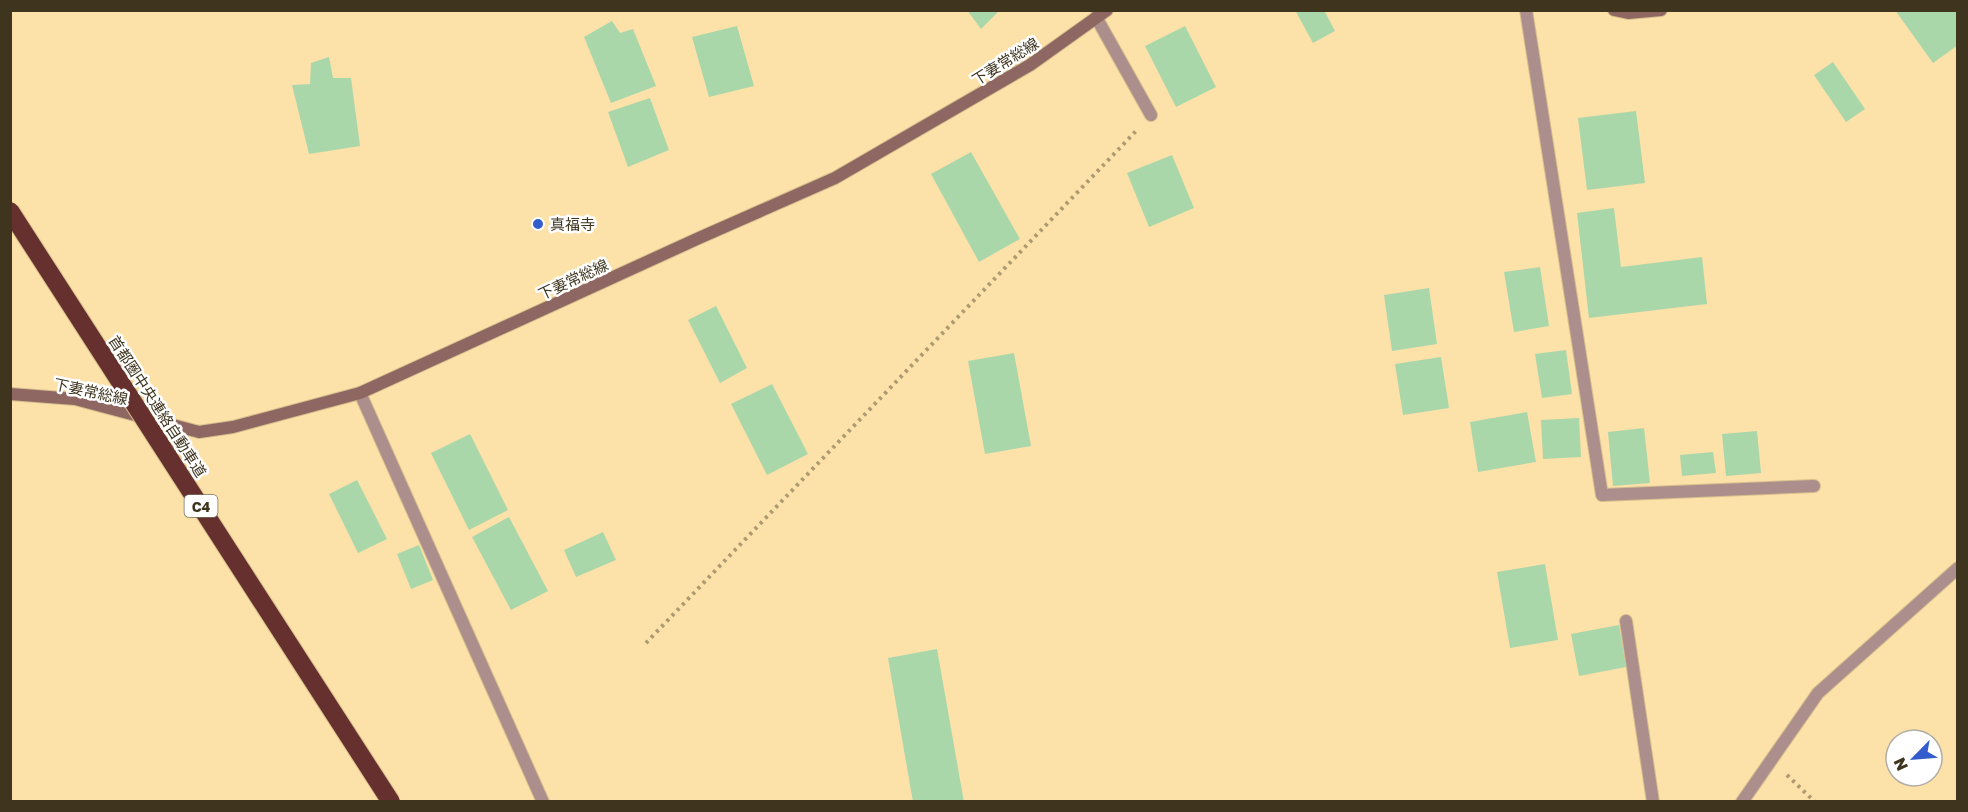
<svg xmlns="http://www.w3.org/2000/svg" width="1968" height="812" viewBox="0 0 1968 812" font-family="'Golos Text','Noto Sans JP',sans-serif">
<rect width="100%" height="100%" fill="#fce1a9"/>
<path fill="#aad7aa" d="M967 10H1000L981 29Z
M1295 10H1324L1335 31 1313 43Z
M1895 10H1958V45L1933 63Z
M612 21 620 33 633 29 656 86 611 103 584 37Z
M737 26 754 86 709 97 692 37Z
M1185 26 1216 87 1176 107 1145 46Z
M329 57 333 78H351L360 146 309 154 292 85 310 84 311 63Z
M1833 62 1865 109 1846 122 1814 75Z
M650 98 669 150 628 167 608 112Z
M1636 111 1645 183 1587 190 1578 118Z
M971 152 1020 239 979 262 931 174Z
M1172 155 1194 208 1149 227 1127 173Z
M1614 208 1621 267 1702 257 1707 304 1589 318 1577 213Z
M1540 267 1549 326 1514 332 1504 272Z
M1429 288 1437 344 1392 351 1384 295Z
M716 306 747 368 720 383 688 320Z
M1566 350 1572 394 1542 398 1535 354Z
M1014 353 1031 446 985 454 968 361Z
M1441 357 1449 408 1403 415 1395 364Z
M772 384 808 454 767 475 731 404Z
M1527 412 1536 462 1478 472 1470 422Z
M1579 418 1581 457 1543 459 1541 420Z
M1644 428 1650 483 1613 486 1608 432Z
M1757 431 1761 473 1726 476 1722 434Z
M470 434 508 510 469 530 431 453Z
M1713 452 1716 473 1682 476 1680 455Z
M357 480 387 539 358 553 329 494Z
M509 517 548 591 511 610 472 537Z
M603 532 616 560 576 577 564 550Z
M419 545 433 580 411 589 397 554Z
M1545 564 1558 640 1510 648 1497 572Z
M1619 625 1626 667 1579 676 1571 634Z
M937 649 964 802H913L888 658Z"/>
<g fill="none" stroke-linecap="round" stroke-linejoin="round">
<defs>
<path id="service" d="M1526 10 1602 495 1814 486
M1096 17 1151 115
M1626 621 1653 802"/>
<path id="minor" d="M360 393 543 802
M1742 802 1818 693 1958 568"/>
<path id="secondary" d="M1614 10 1628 13 1661 10
M10 394 75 399 199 432 233 427 360 393 699 238 835 178 1030 65 1107 10"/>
</defs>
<use href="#service" stroke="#d6bf8d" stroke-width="14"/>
<use href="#minor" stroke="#d6bf8d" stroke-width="14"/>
<use href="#secondary" stroke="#d6bf8d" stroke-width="14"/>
<path stroke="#ae9a70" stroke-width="4" stroke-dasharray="3 4.5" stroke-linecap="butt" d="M646 643 1137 130
M1787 775 1815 802"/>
<use href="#service" stroke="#ac8f8c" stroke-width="12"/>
<use href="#minor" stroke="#ac8f8c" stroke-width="12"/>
<use href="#secondary" stroke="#8e6763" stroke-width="12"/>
<defs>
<path id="motorway-bridge" d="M10 211 391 802"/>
</defs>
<use href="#motorway-bridge" stroke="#d6bf8d" stroke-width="20" stroke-linecap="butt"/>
<use href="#motorway-bridge" stroke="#65302d" stroke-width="18"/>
</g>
<circle fill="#335dcd" stroke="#fff" stroke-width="2" cx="538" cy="224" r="6"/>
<g text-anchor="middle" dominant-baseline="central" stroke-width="5" stroke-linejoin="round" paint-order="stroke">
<rect fill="#fff" stroke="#797262" stroke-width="1.5" x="184.5" y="495" width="33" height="22" rx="4.5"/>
<g font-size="14" font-weight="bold" fill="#3f351f">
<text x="201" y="506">C4</text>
</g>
<g font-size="15" fill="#3f351f" stroke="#fff">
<text transform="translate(1005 61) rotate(-32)">下妻常総線</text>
<text transform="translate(573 279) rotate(-25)">下妻常総線</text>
<text transform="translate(91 391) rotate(12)">下妻常総線</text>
<text transform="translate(158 406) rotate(57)">首都圏中央連絡自動車道</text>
</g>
<g font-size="15" fill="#3f351f" stroke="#fff" text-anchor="start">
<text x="550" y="224">真福寺</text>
</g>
</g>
<rect width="1968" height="812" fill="none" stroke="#3f351f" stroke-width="24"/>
<g transform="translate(1914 758) rotate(245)"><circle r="28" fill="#ffffff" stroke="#b2aea5" stroke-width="1.5"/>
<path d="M0-4.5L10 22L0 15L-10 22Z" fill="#335dcd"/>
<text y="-9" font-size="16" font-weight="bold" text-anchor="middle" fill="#3f351f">N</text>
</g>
</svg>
